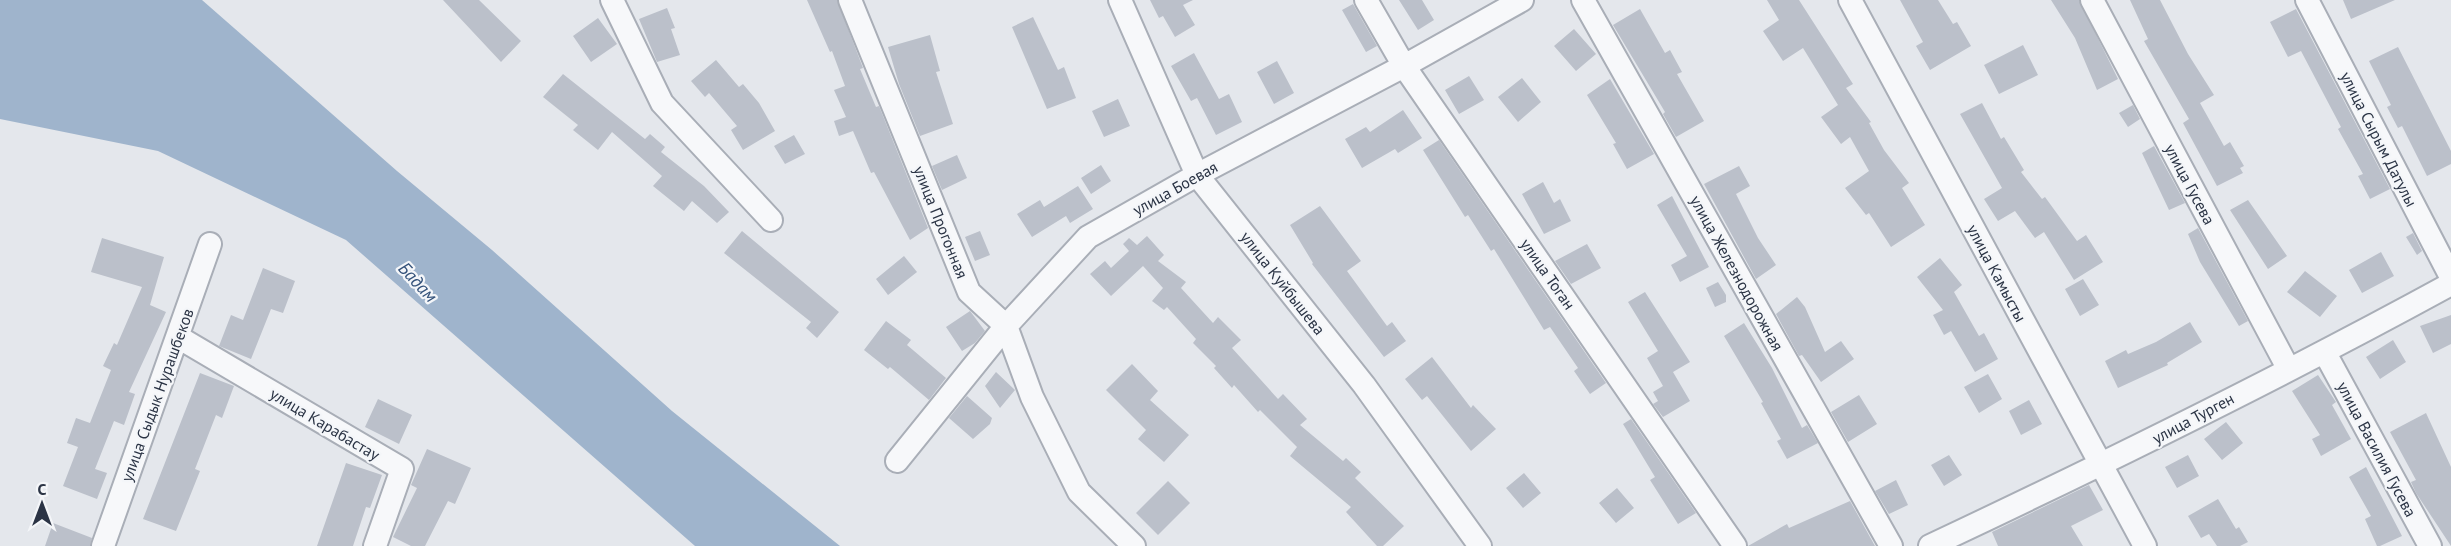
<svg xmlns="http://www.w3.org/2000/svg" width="2451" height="546" viewBox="0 0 2451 546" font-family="'PT Sans',sans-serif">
<rect width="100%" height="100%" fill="#e4e7ec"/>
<path fill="#9fb4cc" d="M0 0H202L397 171 492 250 672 411 840 546H695L346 240 158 151 0 119Z"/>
<path fill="#bbc0ca" d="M443 0H479L521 41 501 62Z
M807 0H837L863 68 860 69 876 107 879 106 928 228 910 240 874 172 871 173 853 131 839 136 834 121 846 117 834 90 845 86 832 51 830 52Z
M1150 0H1193L1183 5 1195 25 1175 37 1163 16 1159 18Z
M1399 0H1422L1434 20 1418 30Z
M1767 0H1799L1853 84 1846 88 1871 122 1869 123 1884 150 1909 183 1902 188 1925 225 1891 247 1869 213 1866 215 1845 188 1869 171 1850 137 1841 144 1821 117 1838 105 1803 48 1783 61 1763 31 1779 20Z
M1900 0H1938L1953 24 1957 22 1971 46 1930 70 1916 46 1923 42Z
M2051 0H2079L2118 79 2097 90 2075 38Z
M2130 0H2160L2188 54 2214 95 2200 103 2224 146 2230 142 2244 166 2240 168 2243 173 2217 186 2183 123 2189 119 2144 41 2148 39Z
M2343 0H2395L2351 19Z
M1353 4 1377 46 1366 52 1342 10Z
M667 8 675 28 671 29 680 55 657 62 639 19Z
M1640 9 1665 53 1670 50 1682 72 1677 74 1704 121 1676 137 1663 114 1665 112 1613 25Z
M2296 9 2390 189 2370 199 2358 176 2363 174 2338 129 2341 127 2301 51 2288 57 2270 22Z
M1033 17 1058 70 1064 67 1076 98 1047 109 1012 27Z
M598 18 617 44 591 62 573 36Z
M1574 29 1596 54 1576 71 1554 46Z
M930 35 940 71 936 72 953 124 920 136 899 84 888 47Z
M2023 45 2038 75 1999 94 1984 65Z
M2398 47 2451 151V164L2427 176 2402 126 2398 128 2387 107 2391 105 2369 61Z
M1194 53 1219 99 1229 94 1242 122 1216 135 1197 98 1191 101 1171 66Z
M716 60 739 87 743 84 759 103 775 131 743 150 731 130 737 126 709 93 705 97 691 81Z
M1277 61 1294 93 1274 104 1257 72Z
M563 74 645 139 650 134 665 147 661 152 704 186 729 212 717 223 692 201 684 211 653 186 662 176 612 132 598 150 573 130 578 125 543 97Z
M1469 76 1484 100 1459 114 1445 90Z
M1522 78 1541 102 1518 122 1498 97Z
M1610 79 1654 154 1627 169 1613 144 1616 143 1587 95Z
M1118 99 1130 126 1104 137 1092 111Z
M1982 103 2001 139 2004 137 2024 170 2021 172 2042 199 2045 197 2077 241 2086 235 2103 262 2074 280 2044 232 2035 238 2015 211 1998 221 1984 199 2002 188 1960 114Z
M2133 105 2140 119 2128 127 2119 113Z
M1403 110 1422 138 1398 153 1395 149 1362 168 1345 139 1366 127 1370 132Z
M794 135 805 154 785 164 774 146Z
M1439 140 1606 383 1590 394 1574 371 1578 368 1550 327 1544 330 1494 249 1491 251 1468 215 1465 217 1423 150Z
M2154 146 2185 203 2169 210 2142 153Z
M957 155 967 178 942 190 932 166Z
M1101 165 1111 181 1091 194 1081 178Z
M1739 166 1750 186 1736 194 1758 238 1776 265 1756 279 1704 184Z
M1543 182 1554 203 1560 199 1571 221 1544 234 1522 194Z
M1078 186 1093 209 1070 223 1066 216 1032 237 1017 214 1040 200 1044 207Z
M1672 196 1709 267 1680 282 1671 265 1687 256 1657 205Z
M2248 200 2287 256 2268 269 2230 210Z
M1320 206 1361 261 1347 271 1387 326 1392 322 1406 341 1384 357 1312 264 1313 263 1290 225Z
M2198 228 2248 321 2239 326 2200 262 2188 234Z
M742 231 839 312 817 338 806 328 811 322 724 253Z
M980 231 990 255 975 261 965 237Z
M2413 233 2422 251 2417 255 2406 237Z
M1147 236 1164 255 1158 261 1186 282 1181 288 1213 323 1218 317 1241 340 1232 348 1278 399 1283 394 1307 419 1300 425 1343 461 1346 458 1361 472 1355 478 1404 526 1383 546H1377L1346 512 1351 507 1290 456 1297 447 1260 410 1258 412 1234 385 1232 388 1214 368 1216 366 1193 343 1196 339 1167 307 1164 310 1152 301 1163 288 1143 266 1111 296 1090 274 1105 261 1111 268 1129 251 1123 244 1129 238 1137 245Z
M102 238 164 257 150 305 166 312 129 392 135 394 124 425 114 421 95 469 107 473 97 499 63 486 78 447 67 443 76 418 90 423 111 370 103 366 114 343 117 345 142 287 91 272Z
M1587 244 1601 268 1571 284 1555 261Z
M2381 252 2394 276 2362 293 2349 270Z
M904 256 917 272 888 295 876 279Z
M1940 258 1962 285 1954 292 1979 336 1984 333 1998 359 1975 372 1951 331 1944 335 1933 315 1943 310 1917 277Z
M263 268 295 281 283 313 271 309 251 359 219 346 231 315 243 320Z
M2305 271 2337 296 2320 317 2287 292Z
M2083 279 2099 305 2080 316 2065 289Z
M1718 282 1726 295V302L1715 307 1706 288Z
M1645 292 1690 362 1673 372 1690 401 1663 417 1653 404 1658 401 1653 392 1663 386 1647 358 1658 351 1628 302Z
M1797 297 1805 307 1825 352 1841 341 1854 359 1821 382 1802 355 1799 356 1776 314Z
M970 311 985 331 975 343 962 351 946 327Z
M2451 315V344L2433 353 2420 326Z
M886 321 911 340 907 345 946 378 929 400 890 367 888 369 864 350Z
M2190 322 2202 342 2167 363 2168 365 2118 388 2105 361 2126 350 2128 354 2156 342Z
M1744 323 1772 368 1802 428 1807 425 1818 443 1787 459 1777 441 1781 439 1761 403 1763 402 1724 336Z
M2393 340 2406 362 2380 379 2366 357Z
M1432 357 1471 408 1473 405 1496 429 1471 451 1427 396 1422 400 1405 379Z
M1132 364 1158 391 1150 400 1189 435 1164 462 1138 439 1146 430 1106 390Z
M996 372 1015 390 1000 408 985 386Z
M200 373 234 386 222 418 216 415 195 469 200 471 176 531 143 519Z
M1988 374 2002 399 1979 413 1964 387Z
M2318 375 2336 402 2332 405 2351 439 2321 456 2312 439 2320 435 2292 391Z
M1859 395 1877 424 1848 442 1831 412Z
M967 396 992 418 990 424 973 439 949 418Z
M378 399 412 415 399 444 365 427Z
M2029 400 2042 424 2021 435 2009 411Z
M2426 413 2451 467V546L2416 493 2411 482 2416 480 2390 432Z
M1631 419 1696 513 1678 524 1650 480 1655 477 1623 424Z
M2226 422 2243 443 2222 460 2204 439Z
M427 449 471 468 455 504 448 501 425 546H411L393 537 417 488 411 485Z
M1949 455 1962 475 1944 486 1931 465Z
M2188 455 2199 476 2177 488 2165 467Z
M346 463 382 475 370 508 366 507 353 546H317Z
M2366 467 2402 536 2380 546H2377L2365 519 2371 516 2349 477Z
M1524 473 1541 493 1523 508 1506 488Z
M1896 480 1908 505 1889 514 1875 491Z
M1168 481 1190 503 1158 535 1136 513Z
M2089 485 2103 510 2071 526 2083 546H1998L1992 532Z
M1617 488 1634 508 1616 523 1599 503Z
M2218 499 2236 529 2239 527 2248 542 2240 546H2217L2209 534 2201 538 2188 516Z
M1850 501 1875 546H1748L1787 524 1789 528Z
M53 523 92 538 90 546H45Z"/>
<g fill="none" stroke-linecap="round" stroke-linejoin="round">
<defs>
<path id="minor" d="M612 0 662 103 771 220
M850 0 969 292 1006 326 1032 397 1079 492 1134 546
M1120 0 1197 175 1364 385 1480 546
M1366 0 1404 66 1735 546
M1583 0 1891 546
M1850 0 2145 546
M2092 0 2288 368
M2307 0 2451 277
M178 337 402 469 375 546
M2325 353 2430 546
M897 461 1006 326 1088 237 1197 175 1404 66 1522 0
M103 546 210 244
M1930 546C2106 463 2281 377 2451 284"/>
</defs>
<use href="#minor" stroke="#a9aeb7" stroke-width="26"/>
<use href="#minor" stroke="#f7f8fa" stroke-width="22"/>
</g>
<g text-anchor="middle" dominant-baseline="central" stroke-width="4.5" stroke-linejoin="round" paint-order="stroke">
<g font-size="16" fill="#2b3445" stroke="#f4f6f9">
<text transform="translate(2379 139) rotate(63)">улица Сырым Датулы</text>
<text transform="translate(2190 184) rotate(62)">улица Гусева</text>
<text transform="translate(1175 188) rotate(-29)">улица Боевая</text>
<text transform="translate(941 222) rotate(68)">улица Прогонная</text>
<text transform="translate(1737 273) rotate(61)">улица Железнодорожная</text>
<text transform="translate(1997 273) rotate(62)">улица Камысты</text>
<text transform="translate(1548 274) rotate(55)">улица Тоган</text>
<text transform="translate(1283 283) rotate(52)">улица Куйбышева</text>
<text transform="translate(157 395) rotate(-70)">улица Сыдык Нурашбеков</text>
<text transform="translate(2193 418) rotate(-28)">улица Турген</text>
<text transform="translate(325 424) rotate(31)">улица Карабастау</text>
<text transform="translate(2377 449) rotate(62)">улица Василия Гусева</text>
</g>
<g font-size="18" font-style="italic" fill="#34527a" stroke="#f4f6f9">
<text transform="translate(418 282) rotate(47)">Бадам</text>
</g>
</g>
<g transform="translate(42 504)" stroke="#f4f6f9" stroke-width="4.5" paint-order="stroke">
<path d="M0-4.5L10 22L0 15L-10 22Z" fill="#2b3445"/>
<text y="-9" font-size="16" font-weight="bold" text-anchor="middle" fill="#2b3445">С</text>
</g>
</svg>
